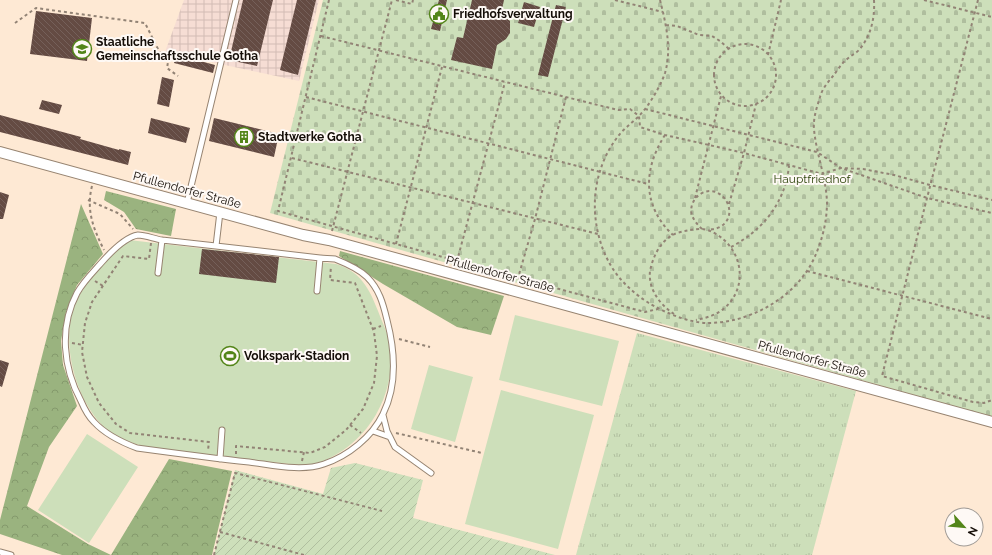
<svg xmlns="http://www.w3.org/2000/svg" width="992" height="555" viewBox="0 0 992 555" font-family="Raleway,sans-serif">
<defs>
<pattern id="industrial-grid" width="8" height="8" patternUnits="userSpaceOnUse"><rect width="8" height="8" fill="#f6ddd4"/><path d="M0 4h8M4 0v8" fill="none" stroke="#d2bcb4"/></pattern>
<pattern id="grass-tufts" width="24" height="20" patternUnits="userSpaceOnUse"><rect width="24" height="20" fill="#cddfba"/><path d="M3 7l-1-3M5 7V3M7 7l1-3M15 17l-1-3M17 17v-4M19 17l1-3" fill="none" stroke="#afbe9e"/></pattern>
<pattern id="forest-crowns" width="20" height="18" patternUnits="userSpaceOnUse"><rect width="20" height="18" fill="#9ab37f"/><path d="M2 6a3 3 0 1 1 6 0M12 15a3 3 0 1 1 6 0" fill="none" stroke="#84996c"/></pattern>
<pattern id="cemetery-stones" width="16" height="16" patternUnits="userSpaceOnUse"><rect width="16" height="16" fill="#cddfba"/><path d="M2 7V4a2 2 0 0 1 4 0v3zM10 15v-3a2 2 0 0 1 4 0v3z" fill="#afbe9e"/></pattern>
<pattern id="garden-furrows" width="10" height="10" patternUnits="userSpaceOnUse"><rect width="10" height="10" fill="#cddfba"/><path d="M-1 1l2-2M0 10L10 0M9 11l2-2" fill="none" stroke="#afbe9e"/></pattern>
<pattern id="building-back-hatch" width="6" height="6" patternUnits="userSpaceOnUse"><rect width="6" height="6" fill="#644b43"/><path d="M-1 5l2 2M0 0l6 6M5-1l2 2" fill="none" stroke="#75605a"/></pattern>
</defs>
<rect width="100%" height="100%" fill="#fee9d4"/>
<path fill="url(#industrial-grid)" d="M184 0H319L299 81 165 52Z"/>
<path fill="url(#grass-tufts)" d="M637 333 856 391 812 555H576Z"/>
<path fill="url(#forest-crowns)" d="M106 191 176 209 171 236 136 229 124 212 104 200Z
M81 204 103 254 77 285 66 312 61 341 63 365 77 406 49 447 27 506 88 544 111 555H62L0 534V520Z
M340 251 504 296 491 335 457 327 383 284 339 256Z
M169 459 232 471 212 555H111Z"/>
<path fill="url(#cemetery-stones)" d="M323 0H992V417L270 213Z"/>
<path fill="url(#garden-furrows)" d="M355 463 423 480 413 518 555 555H214L235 470 323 494 331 468Z"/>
<path fill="#cddfba" d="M129 240 336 264C361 272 369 288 378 311 383 324 390 338 391 352 394 399 365 446 320 462 314 465 306 464 299 465L149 448C132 443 116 438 103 426 74 397 59 338 77 300 89 277 109 256 129 240Z
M515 315 619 341 602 406 499 380Z
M429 365 473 377 455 442 411 429Z
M501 390 594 415 558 549 465 524Z
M87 434 138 467 89 543 38 510Z"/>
<path fill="url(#building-back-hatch)" d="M243 0H273L257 66 229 60Z
M297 0H316L298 75 280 70Z
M439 0H447L440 31 431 29Z
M472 0H504L501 14 510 21V33L506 39 497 45 492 69 451 60 457 37 463 38Z
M524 2 540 7 534 27 518 23Z
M556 5 566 7 548 77 538 75Z
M36 11 92 18 87 61 30 54Z
M177 52 189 55V58L215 65 213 73 174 63Z
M162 77 174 80 169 107 157 104Z
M42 100 62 105 59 114 39 109Z
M0 115 81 137 80 139 119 150V149L131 152 128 165 0 132Z
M151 118 190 128 186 143 148 133Z
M214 118 279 134 274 157 209 141Z
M0 192 9 195 3 219H0Z
M202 249 279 257 276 283 199 274Z
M0 360 9 363 2 387 0 386Z"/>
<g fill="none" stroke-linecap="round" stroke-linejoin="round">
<defs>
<path id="service" d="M187 203 236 0
M162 240C155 239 145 235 138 235 125 237 110 253 102 262 93 272 83 282 77 293 59 327 63 368 81 401 84 408 88 416 94 422 106 435 121 442 137 448 174 453 211 458 249 462 273 465 301 472 324 464 348 456 372 437 383 414 398 384 395 351 387 320 383 303 379 289 367 277 359 269 345 263 335 259 330 258 324 259 320 258
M216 246 320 258 317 291
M158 273 162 240 216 246 220 212
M383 415 387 431 395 447 431 473
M373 431 390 437
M220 459 222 430
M0 552 11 555"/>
<path id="minor" d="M0 152 303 235 329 240 992 422"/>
</defs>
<use href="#service" stroke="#978471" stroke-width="7"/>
<use href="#minor" stroke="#978471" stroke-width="12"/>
<path stroke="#928375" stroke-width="2" stroke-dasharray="3 3" stroke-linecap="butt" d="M329 0 278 211 457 261 505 82
M396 0 412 4 413 0
M615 0 663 12
M660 0C666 24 672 49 665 73 660 87 650 104 640 115 632 123 622 130 616 139 592 172 589 215 604 252 612 271 623 284 640 297 656 309 686 323 708 323 744 323 783 304 804 275 809 269 813 261 816 254 823 237 827 220 827 202 826 177 816 153 814 129 813 118 817 107 820 97 822 89 828 82 833 76 837 71 841 64 846 60 850 56 855 54 859 50 871 36 875 18 874 0
M924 0 992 17
M978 0 927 198 882 376 973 402 984 403 992 400
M15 23 36 8 145 23 160 53 169 56 167 68 178 76
M666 25 677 26 699 35 712 36 720 41 729 49
M321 36 618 110 630 109 639 116 640 127 665 135 744 153 822 174 841 168 927 198 992 213
M714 75a31 31 0 1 1 62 0a31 31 0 1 1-62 0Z
M768 55 781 0
M306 97 648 184
M566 97 535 219 518 278 645 312 658 309
M645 109 817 152 841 168 863 169 894 175 930 185 992 200
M665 135C643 169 642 206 673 235
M292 158 598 234
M92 186C86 210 93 228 104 250
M695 198 721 96
M88 200 120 214 133 229
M729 204 744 153 756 104
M702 229C695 222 689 215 692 205 694 199 697 196 702 193 723 183 741 215 720 227 716 229 712 229 708 230
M332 231 392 0
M151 243 149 259 123 256 92 302 85 323 82 352 87 377 99 403 116 424 130 433 209 442 208 450
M396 244 442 67
M731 247C763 230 785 203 789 166
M807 271 992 319
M95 281 103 286
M674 314C660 305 648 289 650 271 653 256 661 239 677 233 685 231 692 229 701 229 709 229 717 234 723 239 745 258 746 292 722 310 714 316 705 318 696 320
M373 329 381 326
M399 339 430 347
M72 343 83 345
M350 425 361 433
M396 433 482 453
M236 454V446L310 453 325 447 346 430 363 409 374 383 377 356 374 332 355 283 330 280 331 266
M302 461 304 452
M220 532 304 555
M214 555 235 473 382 511"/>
<use href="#service" stroke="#fff" stroke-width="5"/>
<use href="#minor" stroke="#fff" stroke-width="10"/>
</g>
<defs>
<symbol id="civic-ring" viewBox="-11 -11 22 22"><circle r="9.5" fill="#fef9f5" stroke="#538519" stroke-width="1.5"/><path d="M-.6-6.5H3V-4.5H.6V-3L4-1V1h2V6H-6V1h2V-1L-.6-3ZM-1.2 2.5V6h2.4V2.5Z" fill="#538519"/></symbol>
<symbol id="school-ring" viewBox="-11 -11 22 22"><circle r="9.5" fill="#fef9f5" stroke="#538519" stroke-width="1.5"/><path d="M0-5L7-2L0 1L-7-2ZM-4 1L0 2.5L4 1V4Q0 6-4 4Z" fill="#538519"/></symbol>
<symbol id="building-ring" viewBox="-11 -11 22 22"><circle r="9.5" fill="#fef9f5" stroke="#538519" stroke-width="1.5"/><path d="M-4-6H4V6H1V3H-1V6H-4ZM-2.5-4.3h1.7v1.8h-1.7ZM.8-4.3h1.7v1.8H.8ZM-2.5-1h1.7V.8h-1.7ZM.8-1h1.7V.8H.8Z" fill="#538519"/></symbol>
<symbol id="stadium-ring" viewBox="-11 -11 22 22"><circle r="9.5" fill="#fef9f5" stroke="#538519" stroke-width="1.5"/><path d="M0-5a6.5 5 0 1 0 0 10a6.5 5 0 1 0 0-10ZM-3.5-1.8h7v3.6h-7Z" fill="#538519"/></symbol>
</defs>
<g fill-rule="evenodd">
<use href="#civic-ring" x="428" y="3" width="22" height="22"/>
<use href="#school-ring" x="71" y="38" width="22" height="22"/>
<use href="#building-ring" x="233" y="126" width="22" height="22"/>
<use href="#stadium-ring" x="219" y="345" width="22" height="22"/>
</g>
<g text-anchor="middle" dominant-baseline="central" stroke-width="4" stroke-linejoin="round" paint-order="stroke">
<g font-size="12" font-weight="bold" fill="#140d07" stroke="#fef9f5" text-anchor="start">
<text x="453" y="14">Friedhofsverwaltung</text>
<text x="96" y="42">Staatliche<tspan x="96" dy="14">Gemeinschaftsschule Gotha</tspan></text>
<text x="258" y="137">Stadtwerke Gotha</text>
<text x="244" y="356">Volkspark-Stadion</text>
</g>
<g font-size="12" fill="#2d440a" stroke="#fef9f5">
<text x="812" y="179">Hauptfriedhof</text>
</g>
<g font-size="12" fill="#140d07" stroke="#fef9f5">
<text transform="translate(187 190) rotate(15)">Pfullendorfer Straße</text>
<text transform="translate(500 274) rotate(15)">Pfullendorfer Straße</text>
<text transform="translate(812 359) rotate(15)">Pfullendorfer Straße</text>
</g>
</g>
<g transform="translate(964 527) rotate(117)"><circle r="19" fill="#fef9f5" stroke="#a09b96"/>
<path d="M0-3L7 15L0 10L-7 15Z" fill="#538519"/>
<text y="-6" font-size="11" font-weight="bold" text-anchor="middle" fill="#140d07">N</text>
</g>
</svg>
